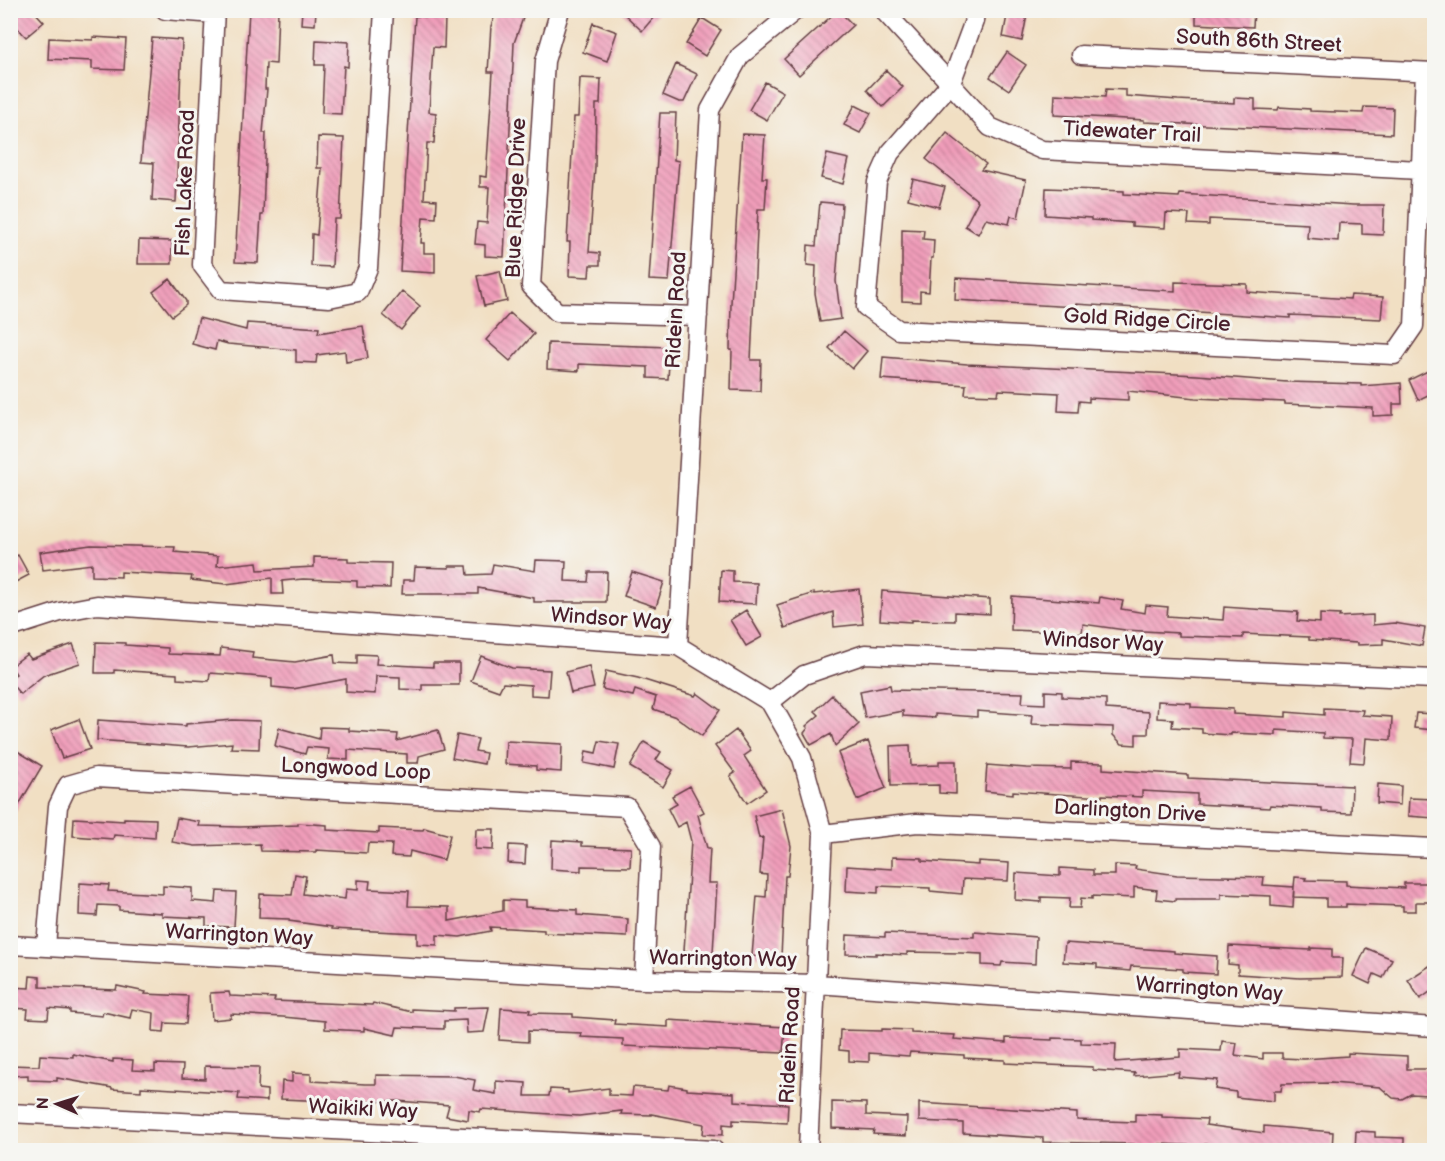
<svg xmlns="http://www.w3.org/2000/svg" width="1445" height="1161" viewBox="0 0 1445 1161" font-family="'Balsamiq Sans',sans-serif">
<defs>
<pattern id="building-back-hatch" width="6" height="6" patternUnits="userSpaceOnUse" patternTransform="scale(1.5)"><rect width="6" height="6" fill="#f09dba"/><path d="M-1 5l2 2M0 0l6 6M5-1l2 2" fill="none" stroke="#c47f97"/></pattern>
</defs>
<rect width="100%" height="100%" fill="#f6f6f2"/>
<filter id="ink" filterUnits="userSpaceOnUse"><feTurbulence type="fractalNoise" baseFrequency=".0167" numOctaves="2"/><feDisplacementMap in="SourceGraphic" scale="12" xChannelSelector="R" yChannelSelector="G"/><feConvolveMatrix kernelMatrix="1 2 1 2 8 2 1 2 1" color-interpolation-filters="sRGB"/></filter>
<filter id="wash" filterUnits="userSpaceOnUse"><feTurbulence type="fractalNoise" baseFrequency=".008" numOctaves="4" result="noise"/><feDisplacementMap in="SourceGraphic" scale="24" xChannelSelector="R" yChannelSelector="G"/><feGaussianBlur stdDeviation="1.35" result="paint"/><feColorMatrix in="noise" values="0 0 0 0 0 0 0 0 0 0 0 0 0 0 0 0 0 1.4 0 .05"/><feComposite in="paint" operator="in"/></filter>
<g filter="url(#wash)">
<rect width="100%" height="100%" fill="#f1dfc3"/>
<g id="blocks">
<path fill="url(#building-back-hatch)" d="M10 10H33L44 22 26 37 10 20Z
M249 10H278L276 64 266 63 265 89H267L263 133H266L263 215H261L258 263 235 262Z
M302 10H316L315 25 301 24Z
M497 10H526L514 43 504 257 485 256V245L475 244 477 222 487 223 489 187H480V176L486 177 493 72H488L491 26Z
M620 10H660L642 31Z
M838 10 853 25 799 75 784 59Z
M1008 10H1028L1022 41 1003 37Z
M1196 10H1254L1253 27 1196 24Z
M415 16 445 18 444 48 433 47 429 112 436 113 434 143H427L424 199 437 200 436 218 423 217 421 243H424V253H435V273L400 271Z
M702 18 721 30 705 56 686 44Z
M593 23 617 32 607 61 583 52Z
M93 37 126 39 124 70 92 69V61L48 59 49 38 93 40Z
M152 38 182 40 176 202 152 200 154 163 141 162Z
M316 40 349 42 348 67 344 66 341 114 322 113 324 65H315Z
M1007 52 1026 65 1009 90 990 77Z
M676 64 697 74 684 102H679L663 95Z
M886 70 903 87 883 107 867 90Z
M580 78 601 79 600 104H596L595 167 589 252 600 253V265H590L589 277 569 276 570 242H567L574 117H578Z
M765 82 783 92 767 120 749 110Z
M1106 89 1126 90V96L1178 100 1234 103V98L1255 99V109L1278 110 1279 107 1310 109V111L1363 113 1364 107 1393 108 1392 134 1144 122V120L1054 115 1055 94 1105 97Z
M855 105 871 113 860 133 844 125Z
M660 113H676L674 160 679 161 669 281 649 280Z
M947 133 986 164 981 170 1026 180 1018 218 1011 216 1009 224 986 219 978 234 965 226 978 201 926 159Z
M742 134 765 135 762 178H767L765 209H758L751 360H761L760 391 731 390 732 350H730L731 303Z
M318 137 344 138 340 219H334L332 267 311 266 312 234 317 235 322 168H317Z
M827 154 849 159 843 184 821 178Z
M913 179 945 187 939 207 908 199Z
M1046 188 1124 191V194L1179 197 1180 194 1353 205H1384L1383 235 1362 234V224L1339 223 1338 241 1307 238 1308 224 1209 219V225L1188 224 1189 214 1166 213 1165 228 1132 226V223L1091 220V218L1045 215Z
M820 202 842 204 836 281 841 319 820 322 815 293 816 266 807 265 808 245 816 246Z
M902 229 924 230 923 239 934 240 933 258H931L929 292 920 291V302L902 301Z
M139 240 172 241V264H138Z
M500 271 507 301 484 306 477 276Z
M956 278 1175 291V282L1247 284V292L1350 299 1351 295 1383 297 1381 319 1290 315V318L1076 304 1075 307 955 300Z
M170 279 186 301V305L172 316 153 292Z
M402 291 420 306 401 330 383 315Z
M510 313 534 334 510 361 486 340Z
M199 318 246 330 247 323 319 328 318 333 363 326 368 358 346 362 345 351 317 355 316 363 296 362V350L228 344 217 341 215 350 192 344Z
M844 331 867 351 852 369 829 348Z
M548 343 670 347 668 379 648 378V367L579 364V371L547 369Z
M883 357 967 364 1197 375 1287 382 1361 384V386L1401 383 1402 404H1393V415L1373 416V408L1285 404V402L1196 398 1128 391V400L1089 398V402L1079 401 1078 412 1058 411 1059 393 999 390 998 395 965 394 966 385 881 379Z
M1434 368V392L1418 400 1409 380Z
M91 545 175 547 174 552 218 556 217 566 257 562 258 570 314 567V557L348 558V562L391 563 390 588 357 587V581L303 579 282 581 283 594H272V578L226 584 191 580 192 576 121 572V577L92 576V564L43 570 40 552Z
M18 555 29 575 10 585V559Z
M536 560 566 561 565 581 588 582 589 572H607L606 602H534V598L478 588V594H402L403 580H414L415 567 449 568V566H467L468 575 491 574 493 564 535 571Z
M721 570 733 571V582L757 583 756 604 719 602Z
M632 572 664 582 656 607 624 596Z
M859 589 863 624 834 627 833 612 785 628 777 605 814 593V594Z
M882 591 990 599V614L955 612V621L911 620V622L880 620Z
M1012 596 1099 603 1100 597 1123 601 1121 609 1145 613 1146 605 1168 607 1167 616 1223 620 1224 607 1298 612 1297 621 1320 623V614L1340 615 1339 617 1373 615V625L1394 623 1425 628 1422 646 1383 639V644L1357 645V643L1309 640V637L1243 634V638L1179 636V633L1125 630 1083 624 1082 633 1011 630Z
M746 610 762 637 746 646 730 620Z
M96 642 125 643V645L168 648V654L220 656 221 648 253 652 252 658 295 662 334 655 335 663 357 664V654L377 655 376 664 433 667V663H459V685H422V690L400 689V677L376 676 375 694 346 692V679L293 689 272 687V678L250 676 210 673 209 681 177 679V674L114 670V673H95Z
M73 644 80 663 44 675 20 694 10 682V678L16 674 11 666 27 654 31 659Z
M481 656 512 668 550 670 548 696 531 695V685L503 683 499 691 471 681Z
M589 666 594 688 571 693 566 672Z
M606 671 638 678 695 696 697 693 720 710 702 736 676 717 653 709 656 697 635 690 633 696 602 689Z
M890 685 891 690 1023 693 1022 703 1045 704V691L1062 692V697L1106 699V709L1149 712 1148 734H1136V745L1122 744 1113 735V727L1031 724 1032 715 977 711V717L935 714V718L903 716V711L865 718 860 691Z
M832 695 859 724 835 746 831 734 811 745 804 733 808 728 806 726 819 715 815 711Z
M1158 701 1191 703V707L1233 709V714L1286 717V712L1324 715V708L1363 710 1362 715 1392 717 1391 740 1366 738 1364 763 1350 762 1352 739 1323 738V733L1276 730V735L1231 733V735L1202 733V729L1172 727 1173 719 1157 718Z
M1416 713 1434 714V730L1414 728Z
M79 719 90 749 62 758 51 730Z
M98 720 186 726V724L233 720 260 721 259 749 231 748 232 743 188 747 97 740Z
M320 727 349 728V731L398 734 397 741 438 730 444 749 419 756 418 763H407V754L348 750V760L328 759 329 749 307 747 305 754 275 746 279 728 319 739Z
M736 730 751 751 744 756 766 790 747 803 730 776 735 773 715 746Z
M457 735 478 739 475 751 486 753 484 764 452 758Z
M506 741 562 744 561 772 536 770V766L505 764Z
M599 741 619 744 614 769 584 763 586 751 596 753Z
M868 741 886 788 857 800 838 753Z
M644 742 661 752 656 760 673 770 663 787 630 767Z
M910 745 911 766 939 765V761H956V794L939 793V785L891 786 890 746Z
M14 749 42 766 10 820V756Z
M1071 762 1103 763V769L1188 775V778L1352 786 1351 813 1322 812V808L1270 805 1269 808 1197 804V794L1142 791V797L1102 795V797L1013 791V794L985 791 987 765 1026 768 1071 769Z
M1378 784 1401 786 1400 805 1377 803Z
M690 786 704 812 698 815 707 848H710L708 883H717L713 953 684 951 691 841 686 822 677 827 668 809 677 804 672 796Z
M1409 798 1434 799V818L1408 816Z
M782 809 791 846 788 876H785L781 957 752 956 757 896 766 897 767 875 760 874 763 837 759 838 754 816Z
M74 818 124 821V818L156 819 155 838 114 835 113 839 73 836Z
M177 818 200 822 199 826 240 827 298 825V823L327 825V830L379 833V828L423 830 424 828 450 835 444 860 410 851 409 857 391 856 392 844 368 843 367 853 316 850V852L261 851 260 844 195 846 172 842Z
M476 829H494L493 850 475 849Z
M552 840 582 842V846L631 848 630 867 581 866V871L551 869Z
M509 845 526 846 525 864 508 863Z
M892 857 922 858V861L978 865V861L1009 863 1008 881 963 879 962 894 930 891V888L878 886V893L846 891 847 866 892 869Z
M1115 865 1136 866 1135 869 1177 875 1264 877 1263 885 1294 887 1293 908 1271 906V896L1221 894V899H1175V901L1156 899 1157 890 1134 887V898L1092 896V899L1081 898 1080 908H1069L1070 898 1041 897V902L1015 900 1016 873 1060 876V868L1093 870V875H1115Z
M295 874 306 876 303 894 345 899 346 889 358 890V880L370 881 369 889 409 891 408 906 449 907V921L503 911V900L525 901V907L577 910V915L628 919 627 937 544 933V930L490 927 491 931 460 937 437 935V945L417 944V933L332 929V927L289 921V919L259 918 260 894 292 895Z
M1295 877 1306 878 1305 880 1346 881V885L1404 888V883H1430L1429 902H1416V911H1403V906L1346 904V907H1326V898L1293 897Z
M80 883 109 885 108 891 163 894V886L192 888V901L216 903 217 891 236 892 234 927 206 926V918L162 916V913L119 910V906L98 905 97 916 79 915Z
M974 932 1036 937 1035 964 1002 962 1001 966 982 965V954L961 953 907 952V955L876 953V955L846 954 847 935 885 937V933L974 937Z
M1065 943 1174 951V953L1217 956 1216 974 1183 972V969L1131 966 1130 971 1097 968V964L1063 962Z
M1229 946 1311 950V948L1332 949V958H1343L1342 977 1300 978 1238 974V965L1228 964Z
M1366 948 1392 959 1383 978 1374 974 1370 984 1353 976Z
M1434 963V989L1420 999 1408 980Z
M30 976 40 977V987L116 990 117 986 146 992 145 994 188 996 186 1024 165 1023 164 1032 153 1031 154 1013 132 1009 130 1018 103 1012 102 1016 70 1013V1010L49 1008 48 1019 27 1018 28 1009 10 1008V987L29 988Z
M229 992 230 996 275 998 274 1001 372 1005 373 1003 412 1012V1009L454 1011V1008L489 1007 484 1032 467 1033 466 1020 444 1021V1029L397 1027 395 1035 364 1028V1031L325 1029V1021L283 1017 231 1014V1018L212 1020 210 993Z
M501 1008 530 1010 529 1013 573 1014V1017L615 1020 614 1024 668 1027V1020L785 1027 783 1053 623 1046V1039L581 1037 582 1033 528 1031V1042L499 1040Z
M882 1029 911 1030V1033L955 1035 954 1039 1006 1043V1038L1052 1040V1038L1081 1039V1043L1116 1044 1115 1062 1180 1057V1049L1221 1051 1222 1041 1237 1043 1235 1055 1263 1059V1053H1282V1058L1304 1059 1348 1056V1053L1407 1056V1069H1428L1427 1095 1411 1094 1402 1099 1393 1098 1380 1087 1331 1083 1282 1084 1281 1091H1274V1101L1254 1099 1236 1097V1092L1215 1089 1217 1080 1178 1077 1179 1072 1134 1076 1135 1073 1093 1070V1067L1005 1063V1060L964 1058V1055L910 1052 909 1056 869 1053V1062L849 1061V1051L839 1050 840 1030 882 1031Z
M73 1054 113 1062V1059L133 1060 132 1070 155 1071V1064L183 1065 182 1078 205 1079V1066L259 1067 258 1089 267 1090V1101L238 1099 239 1093 141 1087V1091L112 1089V1088L57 1078V1081L28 1080V1075L10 1076V1065L39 1066 40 1055 73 1057Z
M292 1073 311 1074V1081L365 1084H376V1075L454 1076 475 1080 473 1090 496 1094V1081L526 1083 525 1096H549L550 1089 568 1090V1093L609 1088V1095L632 1096 633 1087 668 1090 669 1085 687 1088V1090L734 1093V1101L788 1104 787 1123 733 1120V1125L723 1124V1135L703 1134 704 1124 651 1114V1115L621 1114 622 1111 579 1116 481 1109 480 1112 469 1110 468 1120 446 1116 449 1105 397 1101 355 1102 281 1099 282 1081 292 1082Z
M832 1102 866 1103V1115L907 1117 906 1136 873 1134 874 1130 832 1128Z
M919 1103 1077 1113V1120L1135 1122V1114L1162 1115V1117L1207 1119 1206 1125 1264 1133V1126L1333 1132 1332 1150H1248L1205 1144V1146L1160 1144V1148L1134 1146V1144L1043 1142V1138L963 1133V1123L919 1121Z
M1356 1131 1375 1132V1137L1404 1138V1150H1355Z"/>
</g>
</g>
<g filter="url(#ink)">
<use href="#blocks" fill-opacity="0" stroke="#633c42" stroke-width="1.5"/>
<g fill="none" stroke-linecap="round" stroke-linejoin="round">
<defs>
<path id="minor" d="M165 10 215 14
M215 10 202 265 221 290 329 298 358 292 368 268 384 10
M560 10 545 61 531 286 557 312 698 316
M883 10 990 127 1042 150 1420 170 1434 174
M975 10 974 21 951 83 890 153 877 182 866 307 899 330 1394 355 1414 326 1425 72
M1081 55 1434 72
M10 628 60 612 97 605 678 646 770 702 802 758 823 834 808 1150
M678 646 710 110 740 56 796 10
M770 702 804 675 865 654 1434 679
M823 834 917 823 1434 848
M10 945 644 980 816 984 1434 1027
M46 946 58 806 68 785 96 777 627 807 651 847 644 980
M10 1113 714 1150"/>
</defs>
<use href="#minor" stroke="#633c42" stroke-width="21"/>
<use href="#minor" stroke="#fff" stroke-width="18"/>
</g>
</g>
<g text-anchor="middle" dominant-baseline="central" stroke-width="6" stroke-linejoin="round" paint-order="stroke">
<g font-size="21" fill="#4a1f2b" stroke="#f6f6f2">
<text transform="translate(1259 41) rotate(3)">South 86th Street</text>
<text transform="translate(1132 132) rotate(3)">Tidewater Trail</text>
<text transform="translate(185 183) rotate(-88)">Fish Lake Road</text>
<text transform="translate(516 198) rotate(-88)">Blue Ridge Drive</text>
<text transform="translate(676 310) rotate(-87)">Ridein Road</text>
<text transform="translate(1147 320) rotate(3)">Gold Ridge Circle</text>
<text transform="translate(611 619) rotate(4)">Windsor Way</text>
<text transform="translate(1103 642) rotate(3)">Windsor Way</text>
<text transform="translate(356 769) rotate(3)">Longwood Loop</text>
<text transform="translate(1130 811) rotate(3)">Darlington Drive</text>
<text transform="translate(239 935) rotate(3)">Warrington Way</text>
<text transform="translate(723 959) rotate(1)">Warrington Way</text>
<text transform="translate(1209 989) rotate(4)">Warrington Way</text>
<text transform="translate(790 1045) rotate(-87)">Ridein Road</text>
<text transform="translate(363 1109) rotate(3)">Waikiki Way</text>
</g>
</g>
<rect width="1445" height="1161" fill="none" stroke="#f6f6f2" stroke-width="36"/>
<g transform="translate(57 1104) rotate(273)" stroke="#f6f6f2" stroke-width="4.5" paint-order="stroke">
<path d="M0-4.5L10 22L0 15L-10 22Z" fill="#4a1f2b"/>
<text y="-9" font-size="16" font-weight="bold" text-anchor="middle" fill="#4a1f2b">N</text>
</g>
</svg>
